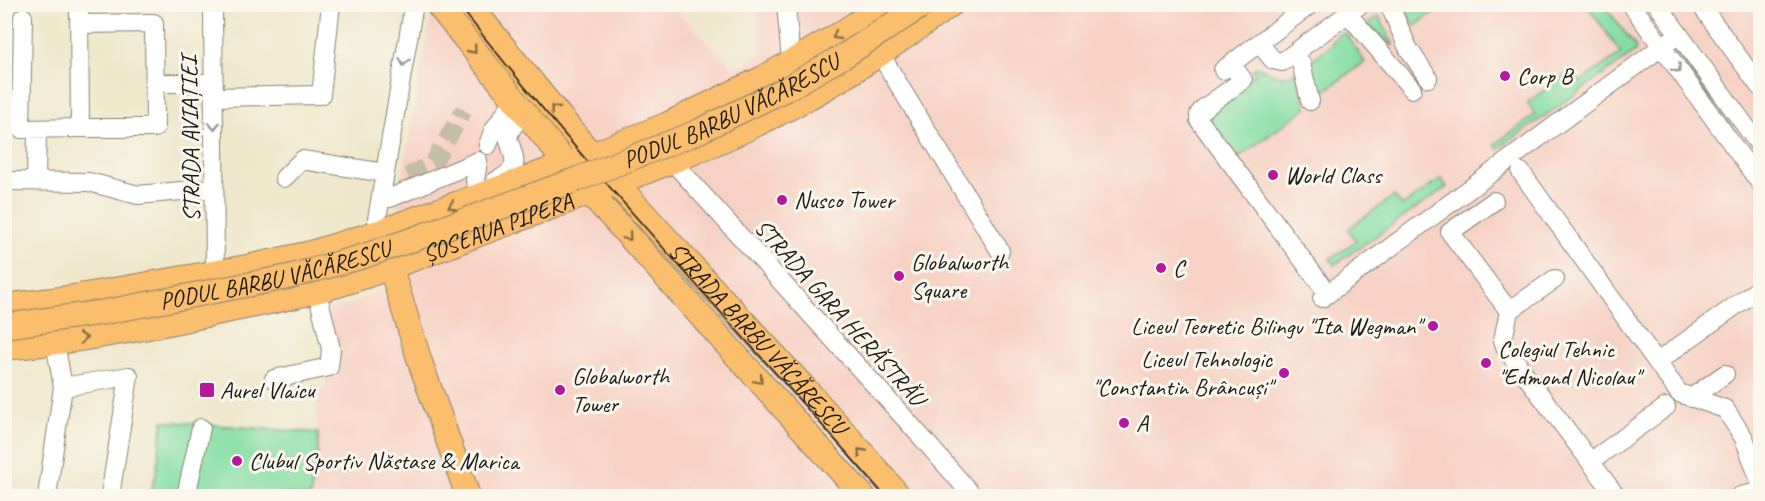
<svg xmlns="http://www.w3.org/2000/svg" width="1765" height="501" viewBox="0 0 1765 501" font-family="Caveat,sans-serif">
<rect width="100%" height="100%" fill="#fbf7ec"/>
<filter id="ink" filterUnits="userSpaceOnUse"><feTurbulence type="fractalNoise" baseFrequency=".0167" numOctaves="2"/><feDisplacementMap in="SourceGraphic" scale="12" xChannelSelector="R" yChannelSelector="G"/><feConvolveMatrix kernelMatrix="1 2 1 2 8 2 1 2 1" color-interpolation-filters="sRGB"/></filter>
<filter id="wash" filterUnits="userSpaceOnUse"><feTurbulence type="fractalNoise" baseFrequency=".008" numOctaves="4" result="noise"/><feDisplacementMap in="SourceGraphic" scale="24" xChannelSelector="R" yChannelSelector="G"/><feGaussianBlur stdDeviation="1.35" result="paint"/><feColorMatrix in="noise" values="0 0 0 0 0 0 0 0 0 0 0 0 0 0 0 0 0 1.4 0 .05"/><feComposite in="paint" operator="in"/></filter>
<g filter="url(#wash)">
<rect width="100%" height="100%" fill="#eee7ca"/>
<path fill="#f6d2c4" d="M433 5H670L735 69 762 54 757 5H1760V496H310L318 452 316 394 324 390 335 349 325 310 358 302 423 262 396 210Z"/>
<path fill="#85dea3" stroke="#507d60" stroke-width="1.5" d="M1401 5H1444L1415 26Z
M1587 5H1604L1636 47 1635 52 1498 149 1495 144 1535 115 1527 103 1572 70 1580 82 1621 53Z
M1379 16 1393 44V46L1368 24Z
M1341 33 1346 34 1365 62 1315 98 1307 63 1331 45 1336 37Z
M1677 53 1760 165V174Z
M1258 67C1275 74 1281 82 1298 70L1306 108 1234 161 1204 111 1255 74 1252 69Z
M1441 179 1447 187 1334 265 1330 259 1356 241 1348 229 1394 196 1402 206Z
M163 421 318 433V452L310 496H149L156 474Z"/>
</g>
<g filter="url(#ink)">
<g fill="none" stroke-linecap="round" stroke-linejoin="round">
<path stroke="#c4bea7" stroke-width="18" stroke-dasharray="18 9" stroke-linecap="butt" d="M408 176 433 163 464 110"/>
<defs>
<path id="minor" d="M79 4 80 128H155L154 23 79 24
M213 4 215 273
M786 4 791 62
M1389 4 1408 48 1428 78
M1631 4 1760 183
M1657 4 1760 146
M1700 4 1760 87
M1348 14 1412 89
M23 17 21 129 80 128
M1259 43 1273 60 1282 62 1361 4
M880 54 1000 251
M1301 63 1310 101
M1231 64 1243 80 1204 108 1199 114V120L1328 294
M1223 70 1311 4
M154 83H214
M214 97 321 95 331 4
M488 145 493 131 514 100
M478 161 475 180 480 196
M672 161 909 423 973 496
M1521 172 1679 393 1725 409 1744 438 1760 481
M284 178 302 160 385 173
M4 181 89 182 138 195 214 188
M36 181 37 130
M495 188 496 181C524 167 513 159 508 136L513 126 526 114
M381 198H390L478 161
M1494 201 1450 232 1509 311 1503 340 1506 349 1616 496
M379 232 377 219 414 4
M1322 298 1679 34
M1509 311 1555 279
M1657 362 1760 288
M274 379 329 367 331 349 317 291
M63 387 129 376 110 496
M1691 398 1725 374
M1590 462 1666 407
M47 496 63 387 55 342
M186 496 201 428
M1740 496 1760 492"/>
<g id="major">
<path d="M437 4 589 192 863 496"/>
<path id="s1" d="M469 4C518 64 565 125 616 183 710 288 809 388 899 496"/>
<path d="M386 252 420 362 468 496"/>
<path d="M4 306 68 298 247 267 311 253 379 232 591 155 666 125 763 78 840 34 885 4"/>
<path id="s2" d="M4 348C74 342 143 329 211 314 255 305 299 297 341 284 399 266 456 242 514 221 607 186 704 153 793 106 848 77 900 41 952 4"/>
</g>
</defs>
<use href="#minor" stroke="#858273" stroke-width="20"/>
<use href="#major" stroke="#858273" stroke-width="26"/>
<use href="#minor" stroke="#fff" stroke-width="18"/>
<use href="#major" stroke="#fabe6d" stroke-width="24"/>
<path stroke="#1c1c1c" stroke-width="1.5" d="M458 4C592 176 742 333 885 496"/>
<defs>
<g id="major-bridge">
<path id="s3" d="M4 326 105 312 288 277 361 257 411 240 578 179 695 133 786 89 847 54 924 4"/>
</g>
</defs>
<use href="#major-bridge" stroke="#858273" stroke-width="26" stroke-linecap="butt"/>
<use href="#major-bridge" stroke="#fabe6d" stroke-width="24"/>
</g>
<defs><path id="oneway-chevron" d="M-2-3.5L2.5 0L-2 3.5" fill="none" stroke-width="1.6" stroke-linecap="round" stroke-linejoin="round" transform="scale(1.5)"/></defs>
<g stroke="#8b6d44">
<use href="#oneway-chevron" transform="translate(836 36) rotate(150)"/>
<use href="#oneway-chevron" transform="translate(473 50) rotate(51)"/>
<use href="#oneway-chevron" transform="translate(554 109) rotate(-129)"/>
<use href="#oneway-chevron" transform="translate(452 206) rotate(160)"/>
<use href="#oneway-chevron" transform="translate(628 237) rotate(49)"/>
<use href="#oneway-chevron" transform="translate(83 338) rotate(-9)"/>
<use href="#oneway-chevron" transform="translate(759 380) rotate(49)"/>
<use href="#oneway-chevron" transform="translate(861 452) rotate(-132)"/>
</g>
<g stroke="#999">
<use href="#oneway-chevron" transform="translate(404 62) rotate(100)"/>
<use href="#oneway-chevron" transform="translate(1677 69) rotate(54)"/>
<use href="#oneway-chevron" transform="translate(214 126) rotate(90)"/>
</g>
</g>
<g fill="#b5179e" stroke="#fbf7ec" stroke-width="2">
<circle cx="1505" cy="76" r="6"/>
<circle cx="1273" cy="175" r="6"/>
<circle cx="782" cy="200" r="6"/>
<circle cx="1161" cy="268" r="6"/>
<circle cx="899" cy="276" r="6"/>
<circle cx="1433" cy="326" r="6"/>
<circle cx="1486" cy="363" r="6"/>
<circle cx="1284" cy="373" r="6"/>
<rect x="199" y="382" width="16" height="16" rx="3"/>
<circle cx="560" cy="390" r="6"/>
<circle cx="1124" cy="423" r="6"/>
<circle cx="237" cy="461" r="6"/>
</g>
<g text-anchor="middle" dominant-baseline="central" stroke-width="6" stroke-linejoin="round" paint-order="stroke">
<g font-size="24" fill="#1c1c1c" stroke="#fbf7ec" text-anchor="start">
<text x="1517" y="76">Corp B</text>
<text x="1285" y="175">World Class</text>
<text x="794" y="200">Nusco Tower</text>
<text x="911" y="262">Globalworth<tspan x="911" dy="28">Square</tspan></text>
<text x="1173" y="268">C</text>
<text x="1421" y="326" text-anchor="end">Liceul Teoretic Bilingv "Ita Wegman"</text>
<text x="1498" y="349">Colegiul Tehnic<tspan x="1498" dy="28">"Edmond Nicolau"</tspan></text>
<text x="1272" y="359" text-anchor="end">Liceul Tehnologic<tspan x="1272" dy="28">"Constantin Brâncuși"</tspan></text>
<text x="572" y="376">Globalworth<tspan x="572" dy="28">Tower</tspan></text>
<text x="220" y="390">Aurel Vlaicu</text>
<text x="1136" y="423">A</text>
<text x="249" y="461">Clubul Sportiv Năstase &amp; Marica</text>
</g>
<g font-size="24" fill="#1c1c1c" stroke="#fbf7ec">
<text stroke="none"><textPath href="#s3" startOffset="762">PODUL BARBU VĂCĂRESCU</textPath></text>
<text transform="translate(190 139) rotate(-91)">STRADA AVIAȚIEI</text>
<text stroke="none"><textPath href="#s2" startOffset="510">ȘOSEAUA PIPERA</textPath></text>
<text stroke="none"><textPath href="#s3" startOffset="276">PODUL BARBU VĂCĂRESCU</textPath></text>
<text transform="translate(840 312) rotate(48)">STRADA GARA HERĂSTRĂU</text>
<text stroke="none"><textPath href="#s1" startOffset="442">STRADA BARBU VĂCĂRESCU</textPath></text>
</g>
</g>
<rect width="1765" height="501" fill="none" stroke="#fbf7ec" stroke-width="24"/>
</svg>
